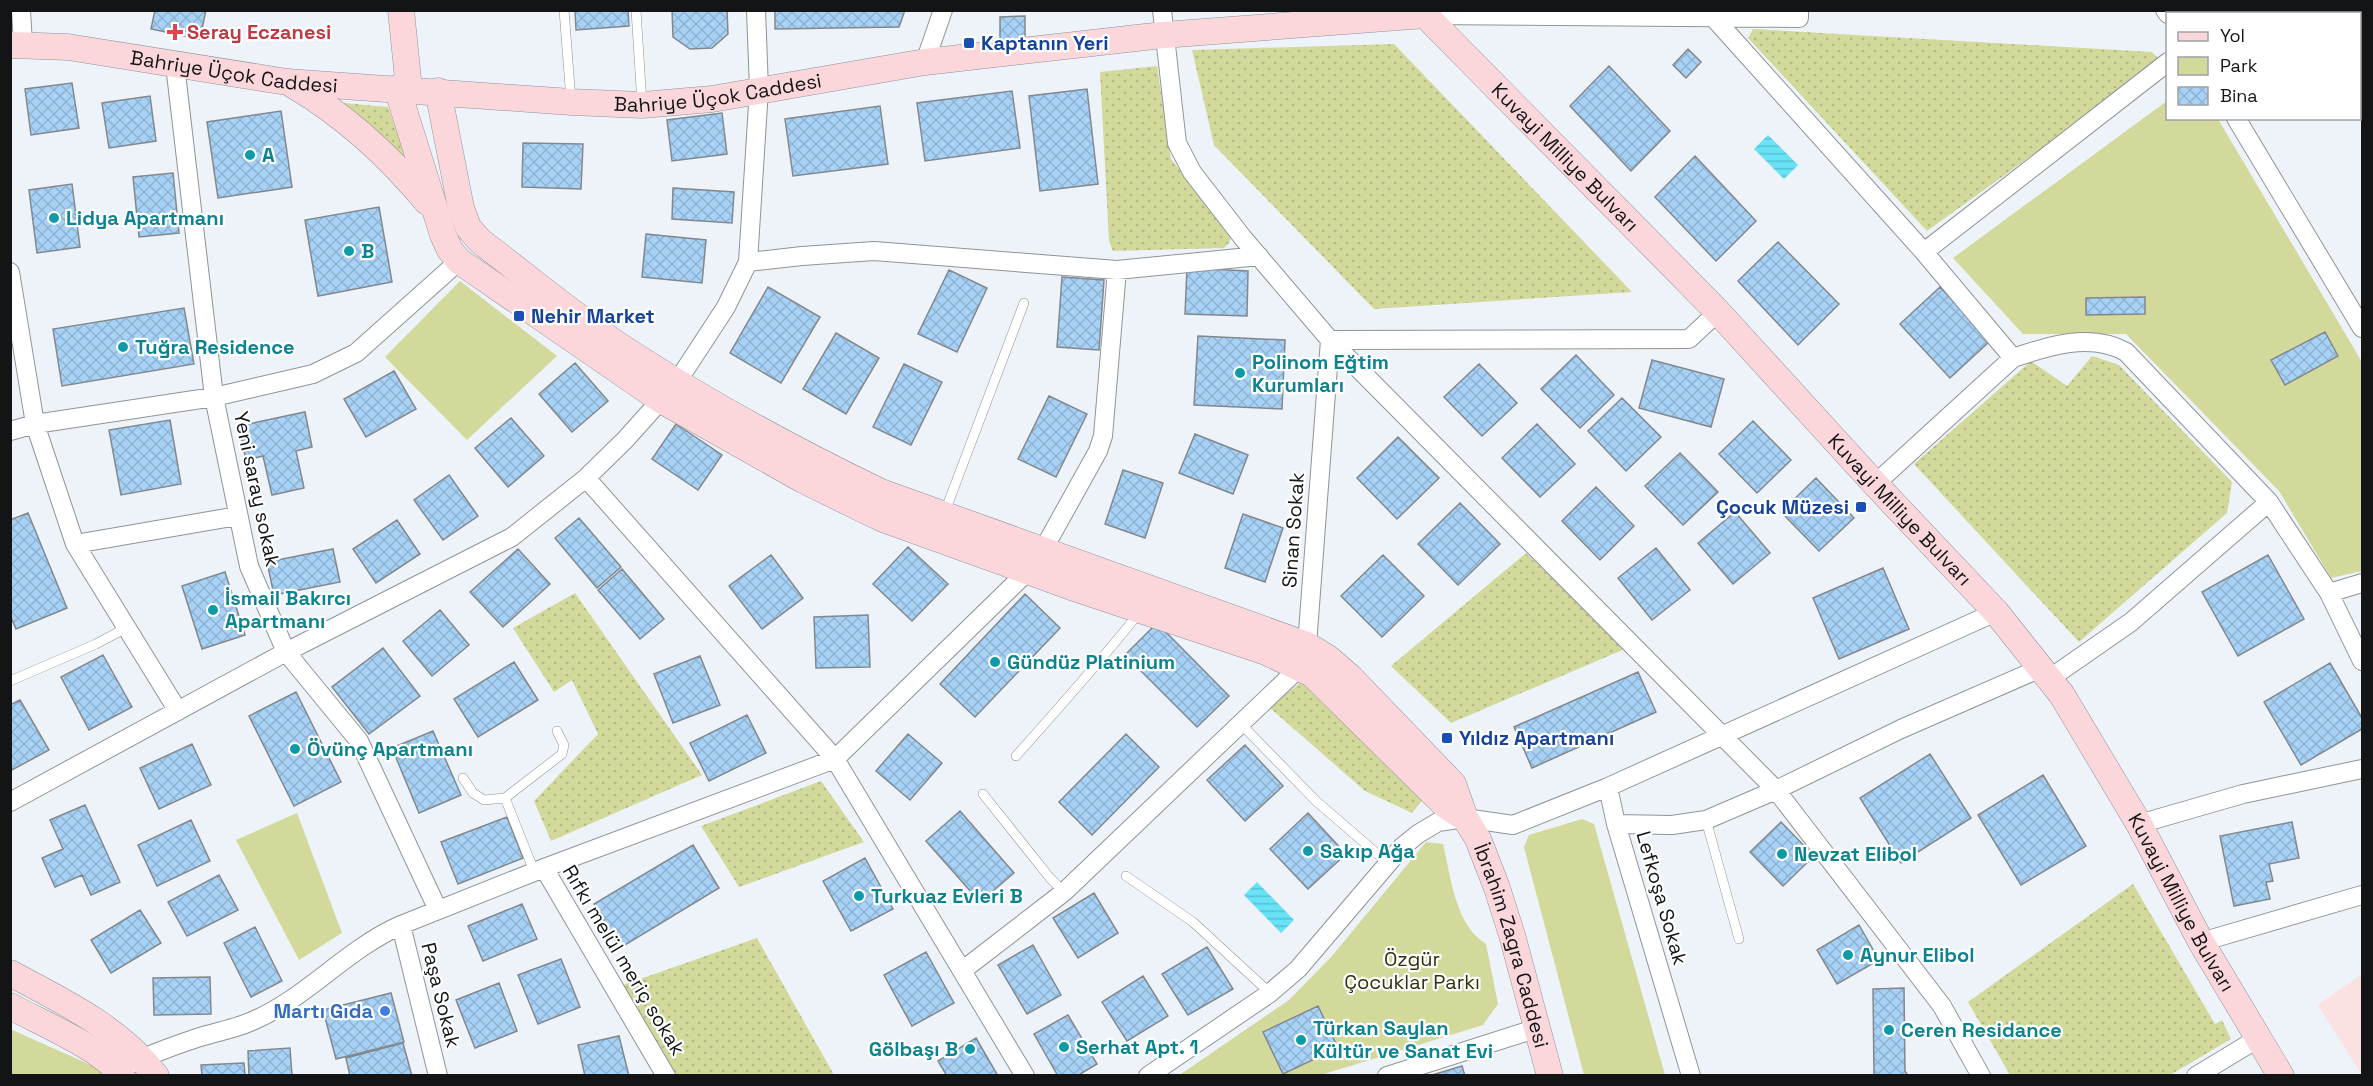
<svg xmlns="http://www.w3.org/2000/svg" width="2373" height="1086" viewBox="0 0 2373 1086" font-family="'Space Grotesk',sans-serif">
<defs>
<pattern id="grass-dots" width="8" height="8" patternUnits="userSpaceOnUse" patternTransform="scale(1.5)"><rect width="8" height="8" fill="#d2d99b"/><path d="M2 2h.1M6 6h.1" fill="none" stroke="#b3b985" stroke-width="1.8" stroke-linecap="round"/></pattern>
<pattern id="water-rules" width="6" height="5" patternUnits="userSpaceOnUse" patternTransform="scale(1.5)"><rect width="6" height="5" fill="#67e2f6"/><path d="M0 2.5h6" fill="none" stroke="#58c1d2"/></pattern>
<pattern id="building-cross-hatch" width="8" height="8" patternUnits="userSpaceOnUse" patternTransform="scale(1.5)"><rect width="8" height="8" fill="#a7d2f6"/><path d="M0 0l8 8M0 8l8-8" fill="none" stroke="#8fb3d2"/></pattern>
</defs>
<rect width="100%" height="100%" fill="#edf3f9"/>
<path fill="#fce1e2" d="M2362 974V1075L2318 1005Z"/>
<path fill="url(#grass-dots)" d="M1753 29 2152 52 2160 60 2158 65 1927 231 1748 38Z
M1394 44 1632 292 1374 309 1214 145 1192 50Z
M1157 66 1171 159 1232 235 1229 243 1224 248 1113 251 1109 241 1100 72Z
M333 102 388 107 412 175Z
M2092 356 2119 365 2232 482 2227 513 2079 642 1914 464 2031 361 2067 386Z
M1526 553 1625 649 1451 723 1391 666Z
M575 593 702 775 551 841 534 801 598 734 572 680 554 692 513 628Z
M1305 679 1425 797 1412 813 1365 791 1269 707Z
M821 781 864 842 739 887 701 826Z
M2133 884 2215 1024 2222 1020 2231 1039 2170 1075H2010L1968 1002Z
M757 938 834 1075H676L623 985Z"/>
<path fill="#d2d99b" d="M2167 101 2168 118 2218 119 2362 362V571L2331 578 2279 491 2126 334H2023L1953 258Z
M460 281 557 356 467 440 385 357Z
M297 813 342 933 299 960 236 840Z
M1582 819 1594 824 1665 1075H1584L1524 847 1529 835Z
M1426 842 1443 844C1451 877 1455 925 1486 944L1498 1004 1483 1025 1321 1075 1178 1076 1289 1000 1332 956Z
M10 1029 113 1075H11Z"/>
<path fill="url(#water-rules)" d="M1768 135 1798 165 1784 179 1754 149Z
M1257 882 1294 920 1281 933 1244 895Z"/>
<path fill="url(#building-cross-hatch)" stroke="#82888d" stroke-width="1.5" d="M155 10H206L200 39 151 29Z
M575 10H628L629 26 576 30Z
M672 10H727L728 34 712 48 690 49 673 37Z
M775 10H905L899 27 775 29Z
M1025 16V41L1000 42V17Z
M1688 49 1701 62 1686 78 1673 65Z
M1609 66 1670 131 1631 171 1570 106Z
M72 83 79 128 31 135 25 89Z
M1087 89 1098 184 1040 191 1029 96Z
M1012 91 1020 148 925 161 917 103Z
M150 96 156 141 109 148 102 103Z
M880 106 888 164 793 176 785 119Z
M281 111 292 187 218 198 207 122Z
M722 113 727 154 672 161 667 120Z
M523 143 583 144 581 189 522 187Z
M1695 156 1756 221 1716 261 1655 197Z
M173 173 179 233 139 237 133 177Z
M72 184 80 247 37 253 29 190Z
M673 188 734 192 732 223 672 219Z
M379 207 392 282 318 296 305 220Z
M646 234 706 240 702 283 642 277Z
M1778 242 1839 304 1798 345 1738 281Z
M1187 268 1248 271 1247 316 1185 314Z
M949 270 987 288 957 352 918 334Z
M1062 277 1104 280 1099 350 1057 347Z
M768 287 820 317 781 383 730 353Z
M1940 287 1990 341 1950 378 1900 324Z
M2145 297V314L2086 315V298Z
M184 308 194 364 62 386 53 329Z
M2325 332 2338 356 2285 385 2271 360Z
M836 333 879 358 846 414 803 389Z
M1198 336 1285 340 1282 409 1194 405Z
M1576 355 1614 395 1580 428 1541 389Z
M1652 360 1724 379 1711 427 1639 408Z
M575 363 608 401 572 432 539 394Z
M904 364 942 382 911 445 873 427Z
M1479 364 1517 403 1482 436 1444 397Z
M394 371 416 409 366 437 344 399Z
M1049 396 1087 414 1056 477 1018 459Z
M1622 398 1661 437 1626 471 1588 431Z
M305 412 312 447 296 451 304 488 272 495 263 456 246 460 239 426Z
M511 418 544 456 508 487 475 448Z
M170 420 181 484 121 495 109 430Z
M1753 421 1791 460 1757 493 1719 454Z
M676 424 722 455 698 490 652 459Z
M1537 424 1575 464 1540 497 1502 458Z
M1195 434 1248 455 1233 494 1179 473Z
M1398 437 1439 478 1397 519 1357 478Z
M1680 453 1718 492 1683 525 1645 486Z
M1123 470 1163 483 1145 538 1105 524Z
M449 475 478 516 443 540 414 500Z
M1816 478 1854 518 1819 551 1781 512Z
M1596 487 1634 526 1600 560 1562 521Z
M1460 503 1500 544 1458 585 1418 544Z
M1735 512 1770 553 1733 584 1698 543Z
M28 513 67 608 16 629 10 615V520Z
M1243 514 1283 528 1265 582 1225 568Z
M579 518 621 567 597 588 555 538Z
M397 520 420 554 376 583 353 549Z
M908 547 948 584 912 621 873 584Z
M1656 548 1690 590 1652 620 1618 578Z
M333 549 340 582 274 595 267 562Z
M518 549 550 584 503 627 470 592Z
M771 555 803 598 762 629 729 586Z
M1383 555 1424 596 1382 637 1341 596Z
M2268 555 2304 619 2238 656 2202 592Z
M1883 568 1909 629 1839 659 1813 598Z
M622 569 664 619 640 639 598 590Z
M225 572 245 635 202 649 182 586Z
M1025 594 1060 628 975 717 940 684Z
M440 610 469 645 432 676 403 641Z
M868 615 870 667 816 668 814 617Z
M1157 623 1229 696 1197 727 1125 655Z
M383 648 420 696 369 734 332 687Z
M103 655 132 707 89 730 61 677Z
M700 656 720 705 673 723 654 674Z
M514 662 538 700 478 737 454 699Z
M2330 663 2362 718V729L2301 765 2264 702Z
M1638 672 1656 712 1532 768 1514 727Z
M296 692 341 782 294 806 249 716Z
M20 700 49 750 10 771V705Z
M747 715 766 753 709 781 690 743Z
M433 731 461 795 419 813 392 748Z
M908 734 942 763 910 800 876 771Z
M1126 734 1159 767 1092 835 1059 802Z
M192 744 211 785 159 809 140 768Z
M1245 745 1283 786 1245 821 1207 780Z
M1930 754 1971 818 1901 863 1860 798Z
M2043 775 2086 846 2021 885 1978 815Z
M85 805 120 882 91 895 82 875 55 887 42 858 63 849 50 820Z
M960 811 1014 873 980 902 926 841Z
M1308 813 1346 854 1308 889 1270 849Z
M507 817 523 858 458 884 441 842Z
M191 820 210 861 157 886 138 845Z
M1781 822 1814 856 1783 886 1750 852Z
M2292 822 2299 858 2269 864 2273 881 2266 882 2270 899 2234 906 2220 836Z
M693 845 719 888 620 948 594 904Z
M865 858 893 909 851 931 823 881Z
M219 875 238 910 187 936 168 902Z
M1094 893 1118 933 1078 958 1053 918Z
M522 904 537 939 483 961 468 926Z
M140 910 161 943 111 973 91 940Z
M1859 925 1879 960 1837 984 1817 950Z
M255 927 282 981 251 997 224 943Z
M1033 945 1061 995 1027 1014 998 965Z
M1207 947 1233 989 1188 1015 1162 974Z
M926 952 954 1003 912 1026 884 975Z
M561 959 580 1007 538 1024 518 975Z
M1143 976 1168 1016 1127 1041 1102 1002Z
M210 977 211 1014 154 1015 153 978Z
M499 983 517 1031 475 1048 456 1000Z
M1904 988 1905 1071 1908 1076H1874L1873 989Z
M391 993 404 1042 336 1059 323 1010Z
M1318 1006 1338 1048 1283 1074 1263 1032Z
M1068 1015 1097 1064 1077 1076H1058L1034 1034Z
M619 1036 629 1076H585L578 1045Z
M976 1038 998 1076H947L938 1061Z
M403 1043 412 1076H350L346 1058Z
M290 1048 292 1076H249L248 1051Z
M244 1063 245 1076H202L201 1065Z
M1462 1066 1465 1076H1429Z"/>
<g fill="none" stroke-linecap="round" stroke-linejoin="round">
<defs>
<path id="service" d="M564 10 571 100
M636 10 642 104
M944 514 1024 303
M10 681 96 644 126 628
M1241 724 1316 801 1388 863
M1016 756C1058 709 1100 662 1139 613
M463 778 473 793 484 800 505 798 562 754 564 745 557 731
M983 794 1050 878 1064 892
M505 798 534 871
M1706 820 1739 939
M1126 876 1193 922 1270 993"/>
<path id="minor" d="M21 10 23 44
M1162 10 1177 143 1192 172 1243 238 1330 340 1776 790 1942 1006 1981 1076
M2165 10 2168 14
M1425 15 1799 18V10
M1713 17 1924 252 2013 358C2048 346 2091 332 2126 352L2269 502 2329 593 2362 661
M925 62 943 10
M175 65 214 397 249 566 286 652 359 741 438 910
M2236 118 2362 328
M1924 252 2168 62
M748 262 802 256 874 251 1117 270 1259 256
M10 272 35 424 75 544 178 711
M10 431 35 424 214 397 313 374 356 353 459 261
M586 478 835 759 1025 1076
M1875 484 2013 358
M75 544 238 516
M1043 550 1098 451 1103 436 1117 270
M2329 593 2362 583
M2049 679 2131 622 2269 502
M1608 787 1616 824 1691 1076
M10 802 286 652 512 537 586 478 625 440 677 382 726 307 748 262 759 89 756 10
M1616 824 1672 825 1706 820 1776 790 1901 729 2041 668
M2139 824 2243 794 2362 769
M544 868 666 1076
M401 925 438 1076
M2201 942 2362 895
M963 970 1064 892 1300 667 1307 645 1330 340 1689 339 1718 312
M133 1063C153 1053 176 1045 197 1038 215 1032 234 1029 250 1022 306 999 345 950 401 925L544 868 835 759 1028 571
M1148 1076 1270 993 1298 969 1402 847 1418 834 1438 822 1465 818 1513 825 1608 787 1996 612
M1387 1076 1538 1028
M2196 1076 2257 1039"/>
<g id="secondary">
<path d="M401 10 409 89"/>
<path id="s1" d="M10 45 68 47 287 82 571 102 642 105 712 99 925 62 1163 35 1425 15 1718 312 1875 484 1996 612 2062 695 2139 824 2201 942 2281 1076"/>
<path d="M293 85C344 115 389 156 427 202"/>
<path d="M397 88 443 235 450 250 459 261 661 400 803 480 864 510 883 519 1077 589 1266 652 1312 674 1445 805 1465 818"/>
<path id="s2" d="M438 91 461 208 468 227 480 241C528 277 576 318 626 350 707 403 794 450 881 492L1307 645 1328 658 1350 677 1453 784 1465 818 1478 839 1497 888 1512 935 1550 1076"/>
<path d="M10 973C62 1001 120 1028 156 1076"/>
<path d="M10 1006C41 1023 102 1048 122 1076"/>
</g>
</defs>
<use href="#service" stroke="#8e9499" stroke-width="10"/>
<use href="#minor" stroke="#8e9499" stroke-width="20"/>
<use href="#secondary" stroke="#8e9499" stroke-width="27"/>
<use href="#service" stroke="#fff" stroke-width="9"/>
<use href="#minor" stroke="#fff" stroke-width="18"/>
<use href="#secondary" stroke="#fbd7dc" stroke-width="26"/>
</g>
<path fill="#e0444e" stroke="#fff" stroke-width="2" d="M172 23h6v6h6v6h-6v6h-6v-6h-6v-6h6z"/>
<g fill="#1a4fb4" stroke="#fff" stroke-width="2">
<rect x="963" y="37" width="12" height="12" rx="3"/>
<rect x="513" y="310" width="12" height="12" rx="3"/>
<rect x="1855" y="501" width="12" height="12" rx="3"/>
<rect x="1441" y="732" width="12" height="12" rx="3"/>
</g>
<g fill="#0f9aa8" stroke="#fff" stroke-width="2">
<circle cx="250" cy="155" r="6"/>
<circle cx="54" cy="218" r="6"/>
<circle cx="349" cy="251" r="6"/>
<circle cx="123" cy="347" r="6"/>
<circle cx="1240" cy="373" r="6"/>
<circle cx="213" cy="610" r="6"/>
<circle cx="995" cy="662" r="6"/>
<circle cx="295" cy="749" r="6"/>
<circle cx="1308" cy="851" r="6"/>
<circle cx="1782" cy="854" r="6"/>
<circle cx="859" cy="896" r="6"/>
<circle cx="1848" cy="955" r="6"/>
<circle cx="1889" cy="1030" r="6"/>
<circle cx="1301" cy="1040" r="6"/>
<circle cx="1064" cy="1047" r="6"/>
<circle cx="970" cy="1049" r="6"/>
</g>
<circle fill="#3f7fe0" stroke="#fff" stroke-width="2" cx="385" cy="1011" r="6"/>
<g text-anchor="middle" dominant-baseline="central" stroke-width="4.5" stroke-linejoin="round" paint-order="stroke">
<g font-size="20" font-weight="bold" fill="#be3a42" stroke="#fff" text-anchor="start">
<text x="187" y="32">Seray Eczanesi</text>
</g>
<g font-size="20" font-weight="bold" fill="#164399" stroke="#fff" text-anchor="start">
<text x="981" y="43">Kaptanın Yeri</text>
<text x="531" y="316">Nehir Market</text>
<text x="1849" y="507" text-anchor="end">Çocuk Müzesi</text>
<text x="1459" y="738">Yıldız Apartmanı</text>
</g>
<g font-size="20" fill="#121416" stroke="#fff">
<text stroke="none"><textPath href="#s1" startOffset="226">Bahriye Üçok Caddesi</textPath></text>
<text stroke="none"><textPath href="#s1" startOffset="712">Bahriye Üçok Caddesi</textPath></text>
<text stroke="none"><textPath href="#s1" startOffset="1624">Kuvayi Milliye Bulvarı</textPath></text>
<text transform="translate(257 489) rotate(78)">Yeni saray sokak</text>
<text stroke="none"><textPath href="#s1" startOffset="2110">Kuvayi Milliye Bulvarı</textPath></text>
<text transform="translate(1293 530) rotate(-86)">Sinan Sokak</text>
<text transform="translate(1662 898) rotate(74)">Lefkoşa Sokak</text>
<text stroke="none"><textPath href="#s1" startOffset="2596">Kuvayi Milliye Bulvarı</textPath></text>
<text stroke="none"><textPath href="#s2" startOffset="1460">İbrahim Zagra Caddesi</textPath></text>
<text transform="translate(624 960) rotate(59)">Rıfkı melül meriç sokak</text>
<text transform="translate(441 995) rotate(76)">Paşa Sokak</text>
</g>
<g font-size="20" font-weight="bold" fill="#0d838f" stroke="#fff" text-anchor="start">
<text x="262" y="155">A</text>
<text x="66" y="218">Lidya Apartmanı</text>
<text x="361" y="251">B</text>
<text x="135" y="347">Tuğra Residence</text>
<text x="1252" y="362">Polinom Eğtim<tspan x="1252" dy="23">Kurumları</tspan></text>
<text x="225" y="598">İsmail Bakırcı<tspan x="225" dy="23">Apartmanı</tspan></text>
<text x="1007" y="662">Gündüz Platinium</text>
<text x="307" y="749">Övünç Apartmanı</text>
<text x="1320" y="851">Sakıp Ağa</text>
<text x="1794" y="854">Nevzat Elibol</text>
<text x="871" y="896">Turkuaz Evleri B</text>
<text x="1860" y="955">Aynur Elibol</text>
<text x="1313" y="1028">Türkan Saylan<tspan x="1313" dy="23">Kültür ve Sanat Evi</tspan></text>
<text x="1901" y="1030">Ceren Residance</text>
<text x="1076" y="1047">Serhat Apt. 1</text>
<text x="958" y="1049" text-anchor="end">Gölbaşı B</text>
</g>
<g font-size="20" fill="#2f310b" stroke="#fff">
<text x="1412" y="959">Özgür<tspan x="1412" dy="23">Çocuklar Parkı</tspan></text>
</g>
<g font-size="20" font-weight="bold" fill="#366cbe" stroke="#fff" text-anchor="end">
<text x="373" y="1011">Martı Gıda</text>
</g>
</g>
<rect width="2373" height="1086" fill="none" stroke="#121416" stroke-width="24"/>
<rect x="2166" y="12" width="195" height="108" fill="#ffffff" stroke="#a0a1a2" stroke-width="1.5"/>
<rect x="2178" y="32" width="30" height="9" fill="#fbd7dc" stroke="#a0a1a2" stroke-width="1.5"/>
<text x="2220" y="42" font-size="18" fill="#121416">Yol</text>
<rect x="2178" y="57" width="30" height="18" fill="#d2d99b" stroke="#a0a1a2" stroke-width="1.5"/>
<text x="2220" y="72" font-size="18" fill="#121416">Park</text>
<rect x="2178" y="87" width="30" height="18" fill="url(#building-cross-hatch)" stroke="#a0a1a2" stroke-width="1.5"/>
<text x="2220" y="102" font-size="18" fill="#121416">Bina</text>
</svg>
